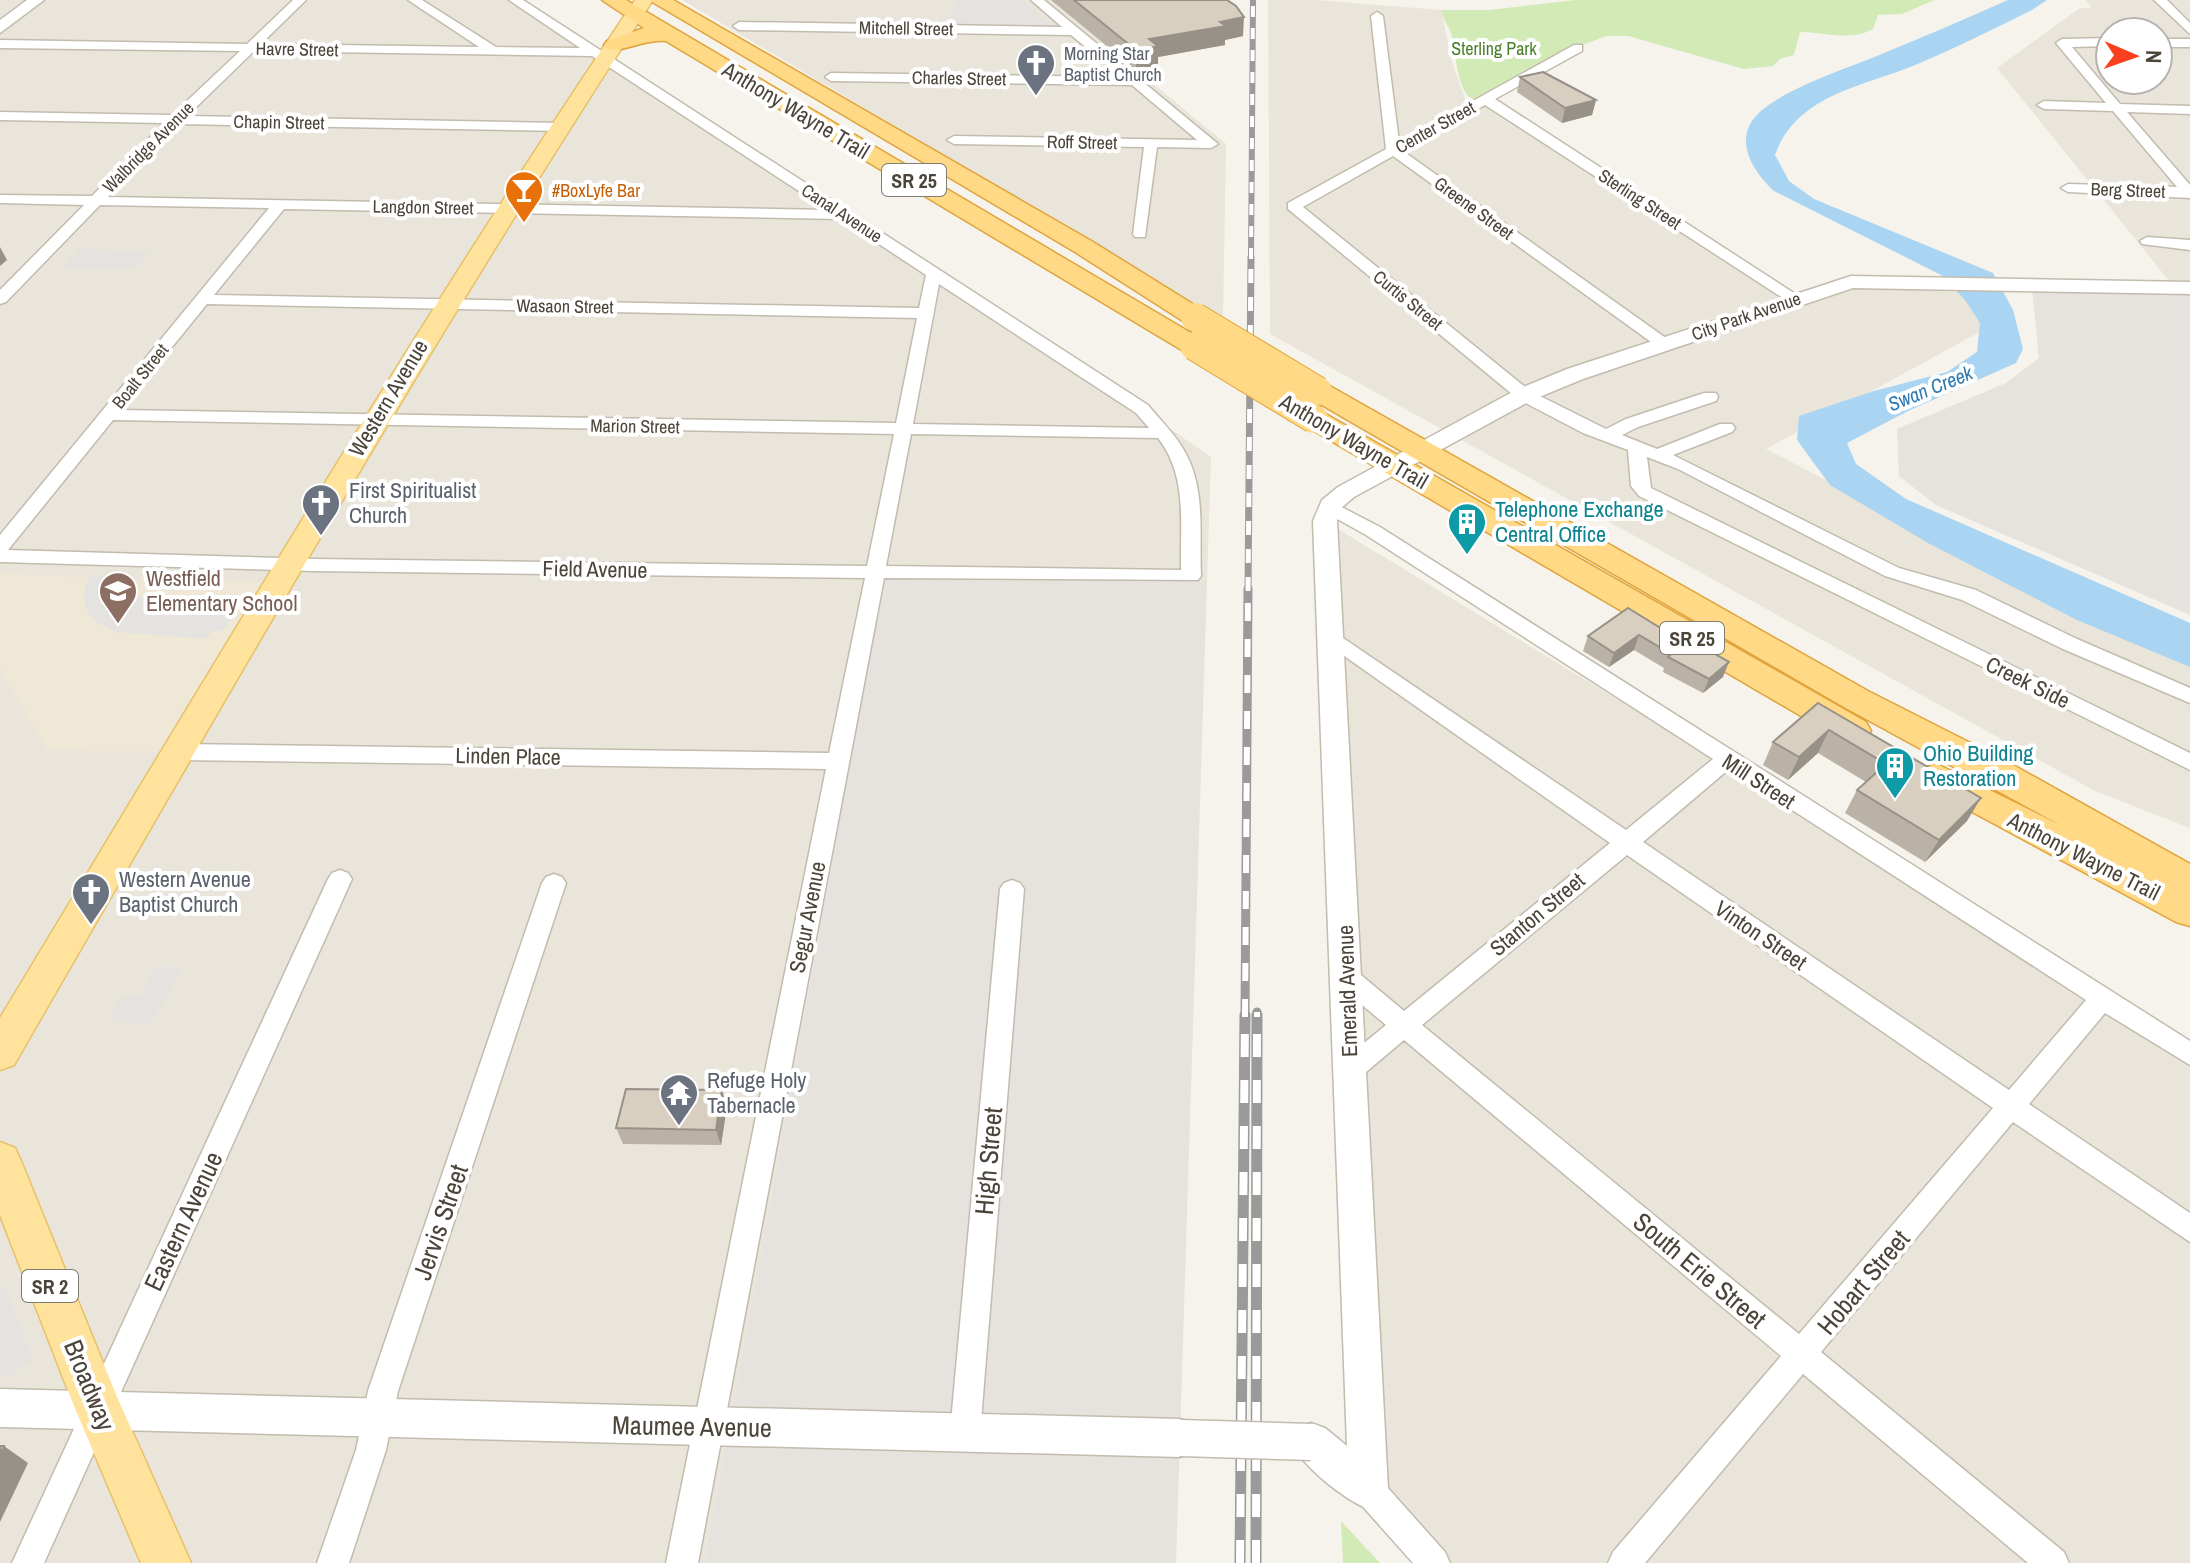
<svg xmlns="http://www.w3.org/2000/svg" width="2190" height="1563" viewBox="0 0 2190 1563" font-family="'Archivo Narrow',sans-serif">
<rect width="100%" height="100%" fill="#f6f3ec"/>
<path fill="#eae5da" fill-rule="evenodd" d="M0 0H522L929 262 1211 457 1207 582 884 578 704 1563H0Z
M682 0H1052L1226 144 1223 320Z
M1268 0H1317L1441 10 1452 62 1465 99 1476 104 1485 99 1798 306 1854 287 1960 292 2005 318 1766 449 2190 667V828L2095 791 1270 334Z
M2086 0H2190V292H2178L1997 68 2080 8H2091ZM2110 32H2158V80H2110Z
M1325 521 2190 1049V1563H1434L1368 1489Z"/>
<path fill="#e6e2dd" d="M2032 289 2190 292V615L1936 505 1899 476 1897 429 2006 383 2039 358Z
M884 577 1207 582 1176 1563H704Z"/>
<path fill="#efe8d6" d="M0 574 262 582 159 752 48 750 0 669Z"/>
<path fill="#d2eab5" d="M1575 0H1934L1902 14 1878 15 1873 29C1849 42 1825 32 1800 32L1794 55 1780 59 1773 66 1744 69 1628 36H1606L1559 54 1476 103C1455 91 1457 54 1451 33 1448 25 1443 20 1441 10H1489Z
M1341 1521 1380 1563H1343Z"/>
<path fill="#e5e3e0" d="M956 0H1022L1053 26 949 24Z
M79 249 150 251 134 268 63 267Z
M104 573H124L122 579 135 578 134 586 138 596 158 604 152 613 164 605 230 608 225 617H232L223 631H212L206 639 116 632 93 620 85 607 84 591 89 577H101Z
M157 966 182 967 152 1023 108 1022 122 996H140Z
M3 1283 34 1360 24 1364 14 1377 0 1376V1286Z"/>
<path fill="#a9d4f2" d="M2008 0H2047L2032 10C1995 28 1958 47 1920 63 1867 86 1797 93 1775 155L1789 181 1814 199 1993 273 2013 310 2023 349 2016 363 1908 411 1847 443 1856 464 1906 499 2190 623V667L2077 620 1928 543 1830 485 1797 440 1799 416 1874 391 1947 372 1977 352 1980 323 1965 300 1941 275 1774 191C1754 172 1733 142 1756 116 1778 91 1845 69 1877 56 1921 38 1965 19 2008 0Z"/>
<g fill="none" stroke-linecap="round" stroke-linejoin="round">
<defs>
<path id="minor" d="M293 0H306L261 44 479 47 408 0H422L496 47 580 48 509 0H523L1148 405C1161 421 1177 436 1186 454 1206 491 1199 536 1201 576L1198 580 884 578 698 1563H666L826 769 178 760 170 757 167 752 170 747 178 744 829 753 865 578 314 571 0 562V535L269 208 100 205 6 302 0 304V290L84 205 0 203V195L92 196 164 123 0 120V112L172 115 240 51 0 48V40L247 44ZM254 51 592 56 828 210 108 197 179 124 559 131 566 127 559 123 187 116ZM284 209 841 219 926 275 919 308 214 295ZM939 284 1136 413 1149 428 913 424ZM207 304 917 318 896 423 121 410ZM113 420 894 434 867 566 314 559 8 550ZM911 434 1158 438C1188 476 1180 524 1181 570L886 566Z
M1031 0H1044L1218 144 1211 148 1157 147 1145 237H1135L1133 234 1144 147 954 144 947 140 954 136 1197 140 1132 85 831 81 825 77 831 73 1122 77 1071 35 739 30 733 26 739 22 1062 27Z
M2154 0H2167L2190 23V34Z
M1377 12 1383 16 1399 142 1574 45H1582V51L1495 99 1803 299 1801 302H1789L1485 105 1403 151 1670 341V347H1658L1393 156 1303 207 1530 391 1606 429 1626 419 1704 393H1716L1718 397 1716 401 1638 427 1622 435 1657 449 1720 424H1732L1735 428 1732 432 1673 455 1899 568 1976 590 2077 639 2190 688V703L2063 649 1962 600 1885 576 1678 469 1647 457 1651 488 2190 753V770L1639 496 1631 486 1628 450 1583 433 1518 399 1288 209V203L1386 149 1371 16Z
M2110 38V46L2072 47 2120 104 2190 106V114L2127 112 2190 185V198L2068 192 2061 188 2068 184 2177 187 2113 111 2044 109 2037 105 2044 101 2106 103 2056 43 2062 39Z
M2158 39H2190V47H2158Z
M2147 237 2190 240V250L2142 244 2140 241Z
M1330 501 1380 527 2190 1041V1065L2105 1013 2029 1104 2190 1213V1242L2013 1122 1821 1352 2064 1552 2069 1563H2028L1803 1374 1645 1563H1608L1613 1552 1781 1356 1404 1040 1359 1078 1350 1081 1341 1078 1337 1070 1341 1062 1386 1025 1337 984 1334 977 1337 970 1346 967 1355 970 1404 1011 1610 843 1323 641 1326 636H1340L1626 830 1713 759 1366 535 1323 511 1321 507 1323 503ZM1729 769 2086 1000 2009 1090 1643 842ZM1627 855 1993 1108 1799 1334 1422 1025Z
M340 870 348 873 352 879 44 1563H12L328 879 332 873Z
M554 874 562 877 566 883 398 1391 386 1450 349 1563H317L356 1450 368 1391 542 883 546 877Z
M1012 880 1020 883 1024 889 980 1433 976 1444 965 1448 954 1444 950 1433 1000 889 1004 883Z
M1368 1473 1379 1478 1445 1552 1450 1563H1413L1357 1500 1352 1489 1357 1478Z"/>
<path id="tertiary" d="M27 0H44L0 33V20Z
M1851 276 2190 282V294L1853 288 1583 379 1532 400 1354 497 1341 508 1337 521 1388 1489 1382 1503 1368 1509C1344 1499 1301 1466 1292 1442L1297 1428 1311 1423 1325 1428 1347 1446 1313 521 1322 500 1338 487 1516 390 1567 369Z
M0 1389 1180 1419 1194 1424 1199 1438 1194 1452 1180 1457 0 1427Z"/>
<path id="primary" d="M635 0H653C426 347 221 706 14 1065L0 1070V1018C207 676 411 332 635 0Z
M0 1142 15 1148 21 1161 117 1397 191 1563H141L76 1411 0 1215Z"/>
<path id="trunk" d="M602 0H626L1203 340 1207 346 1203 352H1185L666 41C643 39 623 53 607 49L604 45 607 41 644 28Z
M649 0H673L1093 242 1204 311 1208 317 1204 323H1186L1075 252Z
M1318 383 1328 385 1868 691 2006 761 2190 864V926L2176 922 1924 786 1919 777 1924 768 1937 764 2062 826 1844 707 1308 397 1304 391 1308 385Z
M1314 411 1324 413 1866 722 1871 731 1866 740 1854 743 1842 740 1304 425 1300 419 1304 413Z"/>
</defs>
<use href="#minor" stroke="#c2bbae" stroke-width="3"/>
<use href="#tertiary" stroke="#c2bbae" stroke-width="3"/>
<use href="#primary" stroke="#e6c16a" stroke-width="3"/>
<use href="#trunk" stroke="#e0a43c" stroke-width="3"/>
<use href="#minor" fill="#fff" fill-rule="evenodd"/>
<use href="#tertiary" fill="#fff" fill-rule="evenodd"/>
<use href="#primary" fill="#ffe39c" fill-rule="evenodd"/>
<use href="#trunk" fill="#ffd985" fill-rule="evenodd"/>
<defs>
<path id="rail-far3" d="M1251 259 1253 0"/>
<path id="rail-far2" d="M1248 591 1251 257"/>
<path id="rail-far1" d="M1245 1017 1248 589
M1257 1017V1012"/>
<path id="rail" d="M1240 1563 1245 1015
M1256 1563 1257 1015"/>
</defs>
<use href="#rail-far3" stroke="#9a9a9a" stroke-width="6"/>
<use href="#rail-far2" stroke="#9a9a9a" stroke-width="7"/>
<use href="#rail-far1" stroke="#9a9a9a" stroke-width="9"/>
<use href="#rail" stroke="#9a9a9a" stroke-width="11"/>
<use href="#rail-far3" stroke="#fff" stroke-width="4" stroke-dasharray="11" stroke-linecap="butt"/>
<use href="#rail-far2" stroke="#fff" stroke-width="5" stroke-dasharray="14" stroke-linecap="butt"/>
<use href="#rail-far1" stroke="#fff" stroke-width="6" stroke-dasharray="18" stroke-linecap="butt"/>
<use href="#rail" stroke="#fff" stroke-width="8" stroke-dasharray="23" stroke-linecap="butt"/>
<defs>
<path id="tertiary-bridge" d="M1180 1438 1311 1442"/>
<path id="trunk-bridge" d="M1195 317 1318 391
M1194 346 1314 419"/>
</defs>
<use href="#tertiary-bridge" stroke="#c2bbae" stroke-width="39" stroke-linecap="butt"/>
<use href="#trunk-bridge" stroke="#e0a43c" stroke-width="30" stroke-linecap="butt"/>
<use href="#tertiary-bridge" stroke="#fff" stroke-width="36"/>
<use href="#trunk-bridge" stroke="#ffd985" stroke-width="28"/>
</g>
<path fill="#bab2a6" d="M1051 0H1227L1243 36 1225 40V45L1158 57V65L1136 70Z
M1520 77 1596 100 1592 115 1562 123 1517 92Z
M1628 608 1723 677 1703 693 1663 672 1664 668 1634 650 1609 667 1583 651 1588 636Z
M1818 703 1967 821 1925 862 1845 813 1857 790 1866 782 1818 753 1788 780 1763 765 1773 742Z
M727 1106 721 1145 623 1144 616 1128Z"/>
<path fill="#979187" d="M1244 17 1243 36 1225 40V45L1158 57V65L1136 70 1137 51 1149 39Z
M1596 100 1592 115 1562 123 1565 108Z
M0 247 7 260 0 266Z
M1639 635 1634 650 1609 667 1614 653Z
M1729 662 1723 677 1703 693 1709 679Z
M1829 730 1818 753 1788 780 1799 757Z
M1981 798 1967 821 1925 862 1939 840Z
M722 1090 727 1106 721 1145 716 1130Z
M4 1446 28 1463 0 1522V1455Z"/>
<path fill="#d8cfc1" stroke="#979187" stroke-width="2" d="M1074 0H1227L1236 6 1244 17 1220 22 1226 26 1149 39 1158 46 1137 51Z
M1543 72 1596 100 1565 108 1520 77Z
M1628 608 1685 643 1690 640 1729 662 1709 679 1668 657 1671 654 1639 635 1614 653 1588 636Z
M1818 703 1981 798 1939 840 1857 790 1886 764 1829 730 1799 757 1773 742Z
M626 1089 722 1090 716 1130 616 1128Z
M0 1446H4L0 1455Z"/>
<defs>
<symbol id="church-pin" viewBox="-11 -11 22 30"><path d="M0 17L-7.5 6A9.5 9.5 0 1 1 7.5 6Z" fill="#6b7280" stroke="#fff"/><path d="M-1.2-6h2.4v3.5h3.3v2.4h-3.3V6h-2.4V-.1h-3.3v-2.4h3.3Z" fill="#fff"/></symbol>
<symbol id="bar-pin" viewBox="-11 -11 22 30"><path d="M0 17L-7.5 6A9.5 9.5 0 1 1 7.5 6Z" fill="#e8710a" stroke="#fff"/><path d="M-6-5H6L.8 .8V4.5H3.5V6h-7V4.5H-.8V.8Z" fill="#fff"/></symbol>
<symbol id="building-pin" viewBox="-11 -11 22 30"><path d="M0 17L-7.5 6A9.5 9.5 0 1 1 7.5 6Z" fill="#0f9aa8" stroke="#fff"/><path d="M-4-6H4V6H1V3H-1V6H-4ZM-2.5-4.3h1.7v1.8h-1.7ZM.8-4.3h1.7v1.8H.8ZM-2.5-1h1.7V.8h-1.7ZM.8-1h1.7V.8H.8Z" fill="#fff"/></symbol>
<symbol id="school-pin" viewBox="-11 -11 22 30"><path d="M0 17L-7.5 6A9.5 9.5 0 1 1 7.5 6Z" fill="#8d6e63" stroke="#fff"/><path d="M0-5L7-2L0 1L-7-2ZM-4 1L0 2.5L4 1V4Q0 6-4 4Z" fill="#fff"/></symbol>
<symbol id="temple-pin" viewBox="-11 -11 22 30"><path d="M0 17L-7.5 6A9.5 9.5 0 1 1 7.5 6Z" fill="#6b7280" stroke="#fff"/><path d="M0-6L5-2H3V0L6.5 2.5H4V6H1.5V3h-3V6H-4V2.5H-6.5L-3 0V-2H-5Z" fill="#fff"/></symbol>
</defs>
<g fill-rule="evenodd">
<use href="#church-pin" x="1014" y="41" width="44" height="60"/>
<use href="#bar-pin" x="502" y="168" width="44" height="60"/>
<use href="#church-pin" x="299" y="481" width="44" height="60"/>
<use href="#building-pin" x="1445" y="500" width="44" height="60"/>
<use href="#school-pin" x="96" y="569" width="44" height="60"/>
<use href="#building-pin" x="1873" y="744" width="44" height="60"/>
<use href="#church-pin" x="69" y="870" width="44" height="60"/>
<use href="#temple-pin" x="657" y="1071" width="44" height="60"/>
</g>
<g text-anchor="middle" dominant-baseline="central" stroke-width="8" stroke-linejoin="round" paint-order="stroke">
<g font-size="18" fill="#4b4439" stroke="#fff">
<text transform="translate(906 28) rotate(1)">Mitchell Street</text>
<text transform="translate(297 49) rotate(1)">Havre Street</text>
<text transform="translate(959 78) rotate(1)">Charles Street</text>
<text transform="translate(279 122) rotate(1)">Chapin Street</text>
<text transform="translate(1435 127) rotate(-29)">Center Street</text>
<text transform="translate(1082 142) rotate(1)">Roff Street</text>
<text transform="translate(148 147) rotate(-45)">Walbridge Avenue</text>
<text transform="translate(2128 190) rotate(2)">Berg Street</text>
<text transform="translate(1640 199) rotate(33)">Sterling Street</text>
<text transform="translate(423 207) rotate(1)">Langdon Street</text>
<text transform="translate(1474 208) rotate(36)">Greene Street</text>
<text transform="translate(842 213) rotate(33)">Canal Avenue</text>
<text transform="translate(1408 300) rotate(39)">Curtis Street</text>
<text transform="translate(565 306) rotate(1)">Wasaon Street</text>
<text transform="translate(1746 316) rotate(-19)">City Park Avenue</text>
<text transform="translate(140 376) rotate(-51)">Boalt Street</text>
<text transform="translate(635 426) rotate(1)">Marion Street</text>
</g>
<g font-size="18" fill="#4a7f2a" stroke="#fff">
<text x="1494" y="48">Sterling Park</text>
</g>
<g font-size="18" fill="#5b616d" stroke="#fff" text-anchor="start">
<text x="1064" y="53">Morning Star<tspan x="1064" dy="21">Baptist Church</tspan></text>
</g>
<g font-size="18" fill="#c56008" stroke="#fff" text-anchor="start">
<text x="552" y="190">#BoxLyfe Bar</text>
</g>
<g fill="#fff" stroke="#817c74" stroke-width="2">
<rect x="882" y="164" width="64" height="32" rx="6"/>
<rect x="1660" y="622" width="64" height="32" rx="6"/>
<rect x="22" y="1270" width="56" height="32" rx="6"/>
</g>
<g font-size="20" font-weight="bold" fill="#4b4439">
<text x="914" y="180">SR 25</text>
<text x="1692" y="638">SR 25</text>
<text x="50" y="1286">SR 2</text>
</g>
<g font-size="20" font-style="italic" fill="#2e7ab2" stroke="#fff">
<text transform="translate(1930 388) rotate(-22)">Swan Creek</text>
</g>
<g font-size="22" fill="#4b4439" stroke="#fff">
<text transform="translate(796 110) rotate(31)">Anthony Wayne Trail</text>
<text transform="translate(388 398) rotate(-59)">Western Avenue</text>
<text transform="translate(1354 441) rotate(30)">Anthony Wayne Trail</text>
<text transform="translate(595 569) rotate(1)">Field Avenue</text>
<text transform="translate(2028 682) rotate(26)">Creek Side</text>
<text transform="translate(508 756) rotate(1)">Linden Place</text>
<text transform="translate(1759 781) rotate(33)">Mill Street</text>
<text transform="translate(2084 856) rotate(27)">Anthony Wayne Trail</text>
<text transform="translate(1537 914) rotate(-40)">Stanton Street</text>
<text transform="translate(807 917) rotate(-79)">Segur Avenue</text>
<text transform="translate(1761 935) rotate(34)">Vinton Street</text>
<text transform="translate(1347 991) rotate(-92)">Emerald Avenue</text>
</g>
<g font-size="22" fill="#5b616d" stroke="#fff" text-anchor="start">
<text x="349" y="490">First Spiritualist<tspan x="349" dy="25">Church</tspan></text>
<text x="119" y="879">Western Avenue<tspan x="119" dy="25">Baptist Church</tspan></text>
<text x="707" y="1080">Refuge Holy<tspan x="707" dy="25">Tabernacle</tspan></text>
</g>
<g font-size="22" fill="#0d838f" stroke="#fff" text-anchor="start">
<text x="1495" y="509">Telephone Exchange<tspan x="1495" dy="25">Central Office</tspan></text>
<text x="1923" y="753">Ohio Building<tspan x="1923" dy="25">Restoration</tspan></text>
</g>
<g font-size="22" fill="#785e54" stroke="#fff" text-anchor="start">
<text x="146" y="578">Westfield<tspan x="146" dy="25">Elementary School</tspan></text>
</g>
<g font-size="26" fill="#4b4439" stroke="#fff">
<text transform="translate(988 1161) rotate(-85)">High Street</text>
<text transform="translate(183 1221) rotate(-65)">Eastern Avenue</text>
<text transform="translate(440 1222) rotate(-71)">Jervis Street</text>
<text transform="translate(1700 1270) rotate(40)">South Erie Street</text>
<text transform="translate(1863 1282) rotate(-50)">Hobart Street</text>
<text transform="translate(90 1385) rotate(68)">Broadway</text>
<text transform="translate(692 1426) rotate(1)">Maumee Avenue</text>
</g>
</g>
<g transform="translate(2134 56) rotate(92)"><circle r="38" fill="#ffffff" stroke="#b7b4b0" stroke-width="2"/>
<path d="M0-6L14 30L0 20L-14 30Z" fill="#fc3f1d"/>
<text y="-12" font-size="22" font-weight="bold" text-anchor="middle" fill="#4b4439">N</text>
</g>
</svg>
